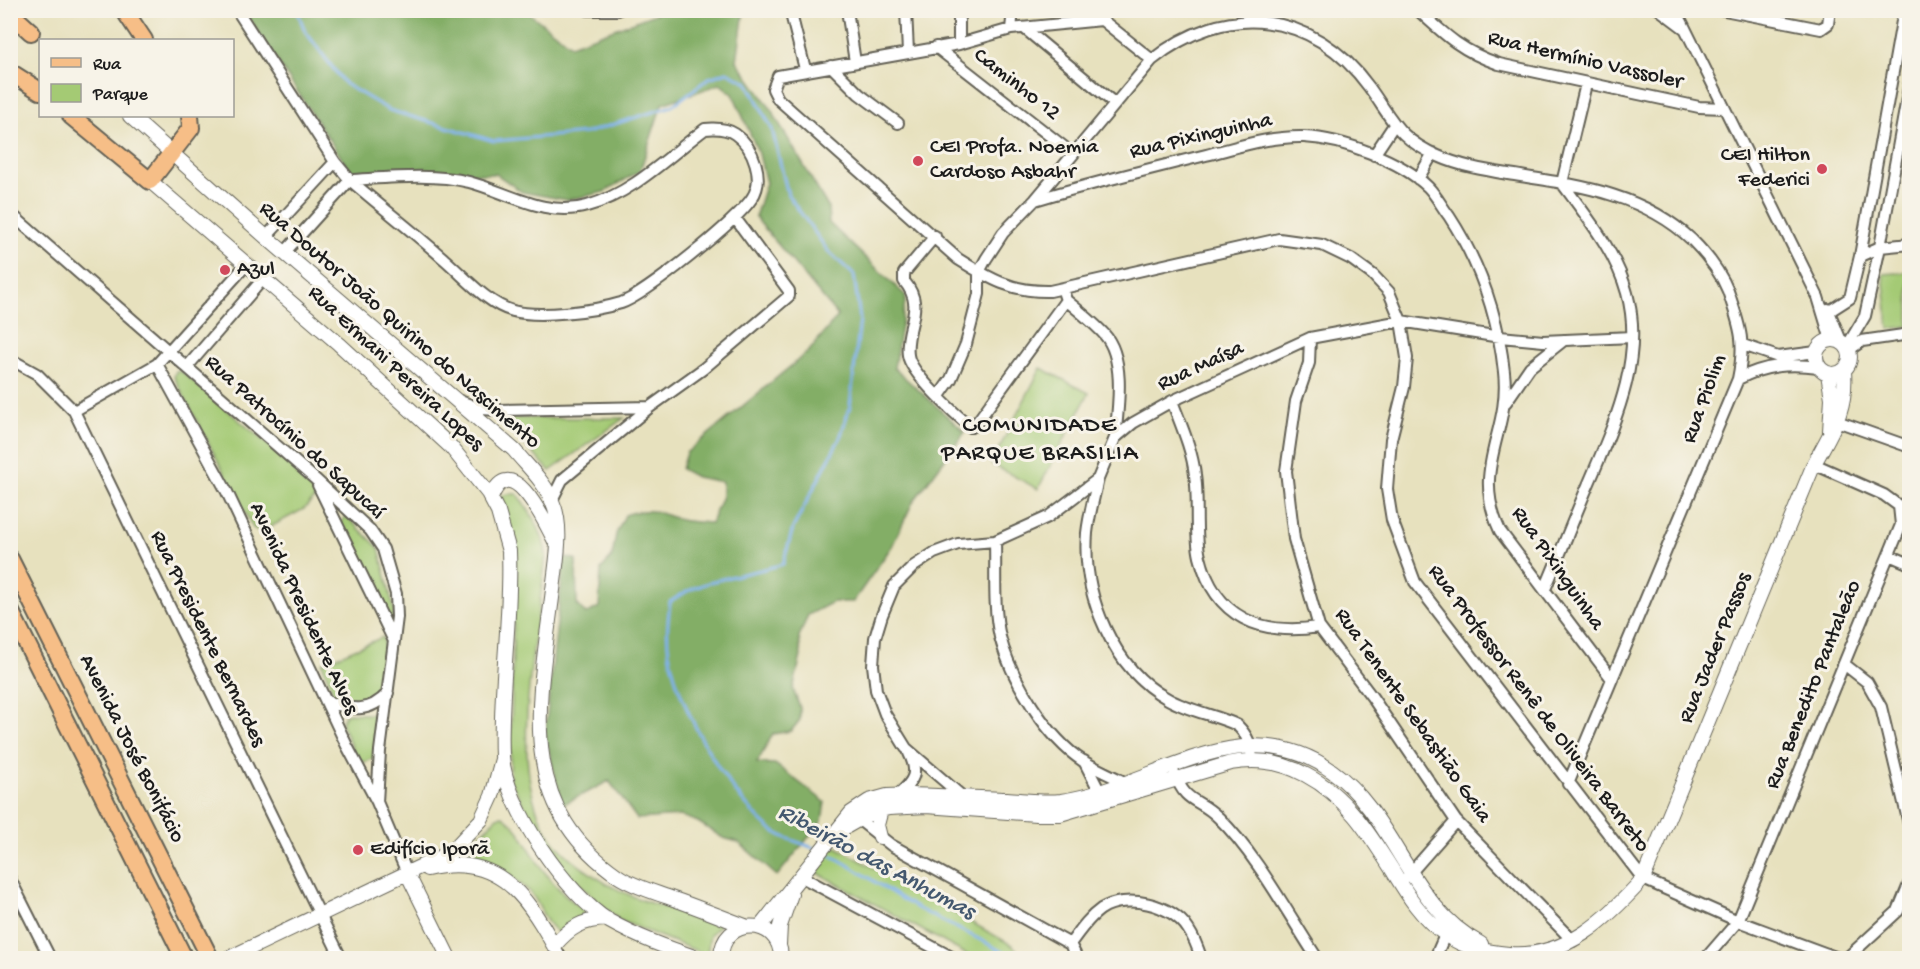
<svg xmlns="http://www.w3.org/2000/svg" width="1920" height="969" viewBox="0 0 1920 969" font-family="'Gochi Hand',sans-serif">
<rect width="100%" height="100%" fill="#f7f3e8"/>
<filter id="ink" filterUnits="userSpaceOnUse"><feTurbulence type="fractalNoise" baseFrequency=".0167" numOctaves="2"/><feDisplacementMap in="SourceGraphic" scale="12" xChannelSelector="R" yChannelSelector="G"/><feConvolveMatrix kernelMatrix="1 2 1 2 8 2 1 2 1" color-interpolation-filters="sRGB"/></filter>
<filter id="wash" filterUnits="userSpaceOnUse"><feTurbulence type="fractalNoise" baseFrequency=".008" numOctaves="4" result="noise"/><feDisplacementMap in="SourceGraphic" scale="24" xChannelSelector="R" yChannelSelector="G"/><feGaussianBlur stdDeviation="1.35" result="paint"/><feColorMatrix in="noise" values="0 0 0 0 0 0 0 0 0 0 0 0 0 0 0 0 0 1.4 0 .05"/><feComposite in="paint" operator="in"/></filter>
<g filter="url(#wash)">
<rect width="100%" height="100%" fill="#e7e1be"/>
<path fill="#a4ca74" stroke="#607348" stroke-width="1.5" d="M1909 272V326L1889 329 1883 274Z
M1041 368 1089 393 1038 489 991 464Z
M176 371 182 372 196 384 316 485 317 496 304 509 261 532 253 528 174 377Z
M499 418H624L550 471Z
M509 494H517C531 513 543 530 546 555 538 630 508 756 543 824 559 857 601 883 634 897 661 908 692 914 721 923L710 935 707 955 619 920 554 861 510 780 515 560 500 503 501 496Z
M346 516 379 548 394 610 393 622H386L339 524Z
M383 637C388 665 390 688 364 703L335 697 322 663Z
M349 713 380 715 373 758 366 762 358 761 341 723 345 715Z
M503 816C521 828 530 852 543 870 554 885 568 899 584 910L582 917 559 933C543 924 541 903 529 891 511 873 487 867 469 852L472 844 497 817Z
M831 844 1012 945 1025 958H973L814 871Z"/>
<path fill="#83ae66" stroke="#506541" stroke-width="1.5" d="M244 11H526L571 45 663 11H744L737 61 769 106 828 207 829 223 906 296 894 368 965 432 913 502 892 546 853 602H833L808 615 799 637 801 656 793 689 800 708V720L791 731 773 734 757 763 775 764 825 802 822 821 777 876 738 842 723 838 698 822 681 816 637 819 609 781 562 805 545 734 564 558 576 559 577 604 586 614 599 607 601 569 612 557 616 534 625 515C650 506 658 513 681 520 690 522 701 522 711 523L722 496V482L696 477 681 469 686 453 809 351 838 316 755 217 766 183 759 154 733 94 720 84 662 104 640 171 604 192 567 200 522 192 496 174H352Z"/>
<g fill="none" stroke-linecap="round" stroke-linejoin="round">
<path stroke="#80b2ec" stroke-width="3" d="M297 10 305 31 345 84 389 110 494 141 586 133 672 106 709 78 727 72 747 82 772 129 788 195 828 251 854 275 860 319 850 406 840 438 793 528 783 564C744 576 704 577 670 602 668 620 666 635 669 653 680 710 724 788 768 827 780 838 803 843 818 850
M824 852C859 868 888 893 923 911 954 928 982 938 1012 958"/>
</g>
</g>
<g filter="url(#ink)">
<g fill="none" stroke-linecap="round" stroke-linejoin="round">
<defs>
<path id="minor" d="M237 10 335 162 350 180C381 207 414 232 444 259 464 276 487 304 513 311 539 318 595 311 621 303 645 295 738 220 752 198 765 179 754 147 735 134 726 128 715 128 705 129 669 156 632 194 587 206 545 218 508 192 469 182 432 173 388 178 350 180
M588 10H618
M790 10 805 69
M847 10 855 62
M906 10 908 52
M959 10V44
M1083 10 1102 19
M1240 10 1259 18
M1418 10C1446 36 1463 52 1499 64L1699 107 1724 108
M1660 10 1684 28
M1676 10 1818 297 1831 340
M1724 10 1821 29 1828 24 1830 10
M1024 28 1114 103
M1011 29 1013 10
M936 47 1073 154
M1152 60 1102 20 1011 29 959 44 778 76 773 89 778 99 958 259C990 279 1012 292 1050 291L1279 239 1322 245 1351 259 1373 275 1389 292 1401 321 1407 358 1404 387 1391 439 1387 489 1392 520 1415 582 1643 879 1738 921 1838 958
M831 66 859 94 898 123
M1374 155 1394 125
M1418 179 1433 153
M1035 200C1092 183 1149 169 1206 155 1238 147 1270 136 1304 137 1342 139 1400 160 1428 187 1436 195 1442 207 1449 216 1481 265 1498 315 1504 372 1511 433 1470 467 1500 531L1612 679
M10 213 315 479 370 530 383 549 396 594 397 617 380 751 377 802
M935 236 904 273V281C927 308 904 326 908 355 910 373 956 415 971 427L975 425 1066 300
M266 237 335 162
M285 252 350 180
M1860 256 1880 247 1910 244
M1064 294 1066 300C1079 311 1093 322 1104 334 1126 358 1118 409 1115 438
M1828 309 1841 341
M1825 314 1850 298 1860 256 1904 10
M1310 338 1309 363 1296 401 1286 471 1294 539 1319 627 1372 697 1456 821 1573 941
M1743 345 1778 357 1816 352
M1847 346 1865 316 1880 247 1910 82
M1849 350 1862 341 1910 334
M10 359 37 374 74 411 341 958
M157 364 227 492 347 746 377 802 407 873
M187 367 263 279
M1738 379C1765 365 1789 363 1819 367
M939 396 951 379 966 344 979 294V272L986 259 1003 233 1035 200 1152 60C1225 1 1313 10 1369 87 1393 120 1397 138 1438 156 1460 166 1484 170 1508 174 1575 185 1641 192 1692 240 1707 255 1720 271 1728 291 1740 327 1746 341 1738 379L1568 784
M460 401 481 409 498 410 650 407
M1172 401C1181 425 1192 449 1195 475 1199 501 1194 532 1200 557 1215 618 1261 636 1319 627
M1506 402 1530 367 1564 340
M74 411 157 364 247 264
M1831 419 1910 447
M1098 479C1094 497 1089 515 1087 533 1082 595 1113 669 1168 699 1189 711 1215 715 1237 725 1248 736 1251 745 1252 760
M318 485 394 641
M552 500 562 480 650 407 703 369 789 296V291L735 218
M995 541C996 573 993 607 1000 637 1011 679 1047 738 1083 761 1096 769 1111 775 1124 782L1126 787
M1889 555 1910 564
M1545 589C1560 554 1574 518 1589 483 1614 424 1645 359 1627 293 1616 252 1587 217 1562 183L1586 84
M1844 664 1867 682 1881 707 1910 828
M326 701C351 710 369 714 388 693
M1084 761 1103 798
M1175 774C1186 805 1198 797 1219 818 1256 854 1288 914 1317 958
M898 795C914 781 919 773 909 753
M964 798 906 748 885 714 876 690 873 665 875 638 882 615 894 586 914 566 934 553 958 544 995 541 1048 517 1098 479 1115 438 1133 423 1172 401 1310 338 1401 321 1500 337 1543 341 1632 337
M853 815 891 845 1070 944 1077 958
M802 877 953 958
M1407 877 1456 821
M10 879 50 958
M1070 944C1079 932 1088 918 1101 909 1126 893 1172 904 1188 929 1194 938 1198 948 1201 958
M554 946 561 958
M1435 958 1445 935
M1706 958 1738 921 1901 525 1899 506 1884 495 1814 464
M1847 958 1898 911 1910 882"/>
<path id="tertiary" d="M130 116 266 237 514 450C527 466 545 482 552 501 563 525 557 557 554 582 541 692 510 802 618 876 633 886 651 891 668 897 694 906 719 916 745 926
M150 181 339 344 451 447 488 493 498 512 509 551C512 619 499 690 502 756 505 807 567 895 609 921 637 937 668 948 697 958
M1816 357a17 17 0 1 1 34 0a17 17 0 1 1-34 0Z
M1828 374 1832 398 1830 431
M491 498C511 447 546 524 556 543
M835 833 872 812 889 808 926 806 1036 814H1060L1231 763C1257 758 1282 762 1306 775 1346 796 1369 833 1393 871 1407 894 1422 919 1445 934 1464 948 1486 952 1509 954 1567 958 1607 919 1643 879L1814 464C1832 430 1847 411 1844 371
M880 837 877 825 881 810
M427 869C494 852 525 892 554 946 570 927 583 920 607 919
M407 873 449 958
M760 927 851 813 869 801 887 796 912 795C943 796 975 798 1007 799 1024 800 1043 803 1061 801 1153 788 1242 706 1332 771 1396 816 1408 906 1481 944
M779 945 780 926 791 894
M229 958 451 852 481 820 492 796 502 759
M721 958C721 916 781 916 781 958"/>
<path id="primary" d="M124 10 144 40
M10 13 31 32
M10 72 40 91
M71 116 150 181 191 128 190 116
M10 559 210 958
M10 610 184 958"/>
</defs>
<use href="#minor" stroke="#636155" stroke-width="14"/>
<use href="#tertiary" stroke="#636155" stroke-width="16"/>
<use href="#primary" stroke="#636155" stroke-width="20"/>
<use href="#minor" stroke="#fff" stroke-width="10"/>
<use href="#tertiary" stroke="#fff" stroke-width="14"/>
<use href="#primary" stroke="#f6be87" stroke-width="16"/>
</g>
</g>
<g fill="#d1495b" stroke="#f7f3e8" stroke-width="2">
<circle cx="918" cy="161" r="6"/>
<circle cx="1822" cy="169" r="6"/>
<circle cx="225" cy="270" r="6"/>
<circle cx="358" cy="850" r="6"/>
</g>
<g text-anchor="middle" dominant-baseline="central" stroke-width="6" stroke-linejoin="round" paint-order="stroke">
<g font-size="22" fill="#1c1c1c" stroke="#f7f3e8">
<text transform="translate(1585 61) rotate(13)">Rua Hermínio Vassoler</text>
<text transform="translate(1016 85) rotate(38)">Caminho 12</text>
<text transform="translate(1201 137) rotate(-13)">Rua Pixinguinha</text>
<text transform="translate(399 326) rotate(41)">Rua Doutor João Quirino do Nascimento</text>
<text transform="translate(1201 367) rotate(-25)">Rua Maísa</text>
<text transform="translate(395 369) rotate(43)">Rua Ermani Pereira Lopes</text>
<text transform="translate(1705 399) rotate(-70)">Rua Piolim</text>
<text transform="translate(294 438) rotate(42)">Rua Patrocínio do Sapucaí</text>
<text transform="translate(1557 569) rotate(55)">Rua Pixinguinha</text>
<text transform="translate(303 609) rotate(65)">Avenida Presidente Alves</text>
<text transform="translate(207 639) rotate(64)">Rua Presidente Bernardes</text>
<text transform="translate(1716 648) rotate(-68)">Rua Jader Passos</text>
<text transform="translate(1814 685) rotate(-68)">Rua Benedito Pantaleão</text>
<text transform="translate(1538 709) rotate(53)">Rua Professor Renê de Oliveira Barreto</text>
<text transform="translate(1412 716) rotate(55)">Rua Tenente Sebastião Gaia</text>
<text transform="translate(131 749) rotate(63)">Avenida José Bonifácio</text>
</g>
<g font-size="22" fill="#1c1c1c" stroke="#f7f3e8" text-anchor="start">
<text x="930" y="148">CEI Profa. Noemia<tspan x="930" dy="25">Cardoso Asbahr</tspan></text>
<text x="1810" y="156" text-anchor="end">CEI Hilton<tspan x="1810" dy="25">Federici</tspan></text>
<text x="237" y="270">Azul</text>
<text x="370" y="850">Edifício Iporã</text>
</g>
<g font-size="24" letter-spacing="1.5" fill="#1c1c1c" stroke="#f7f3e8">
<text x="1040" y="426">COMUNIDADE<tspan x="1040" dy="28">PARQUE BRASILIA</tspan></text>
</g>
<g font-size="24" font-style="italic" fill="#44586f" stroke="#f7f3e8">
<text transform="translate(876 863) rotate(28)">Ribeirão das Anhumas</text>
</g>
</g>
<rect width="1920" height="969" fill="none" stroke="#f7f3e8" stroke-width="36"/>
<rect x="39" y="39" width="195" height="78" fill="#f7f3e8" stroke="#9f9d96" stroke-width="1.5"/>
<rect x="51" y="58" width="30" height="9" fill="#f6be87" stroke="#9f9d96" stroke-width="1.5"/>
<text x="93" y="69" font-size="18" fill="#1c1c1c">Rua</text>
<rect x="51" y="84" width="30" height="18" fill="#a4ca74" stroke="#9f9d96" stroke-width="1.5"/>
<text x="93" y="99" font-size="18" fill="#1c1c1c">Parque</text>
</svg>
